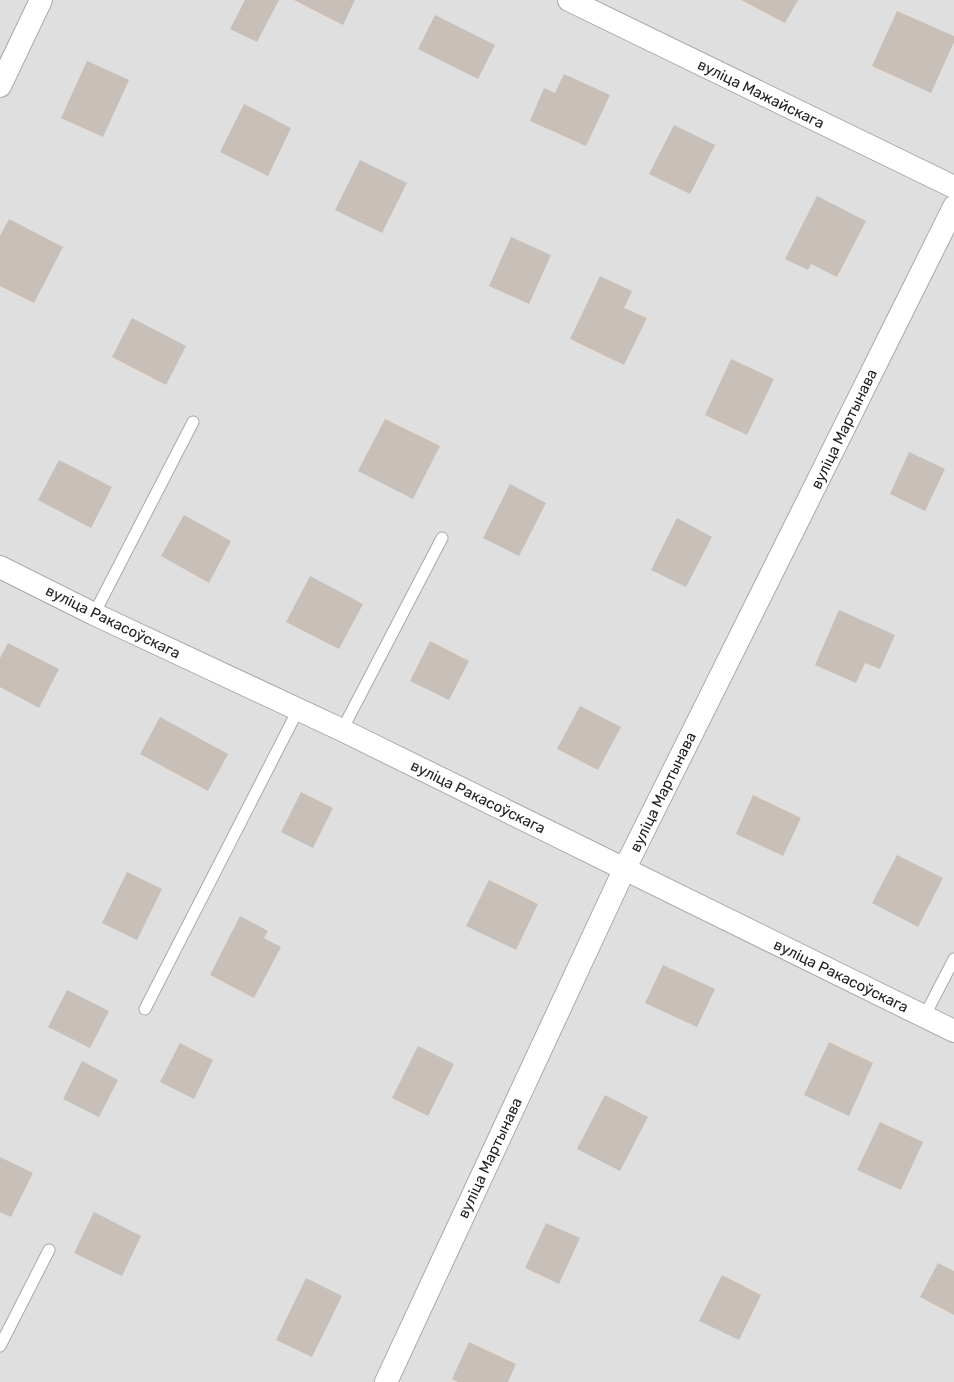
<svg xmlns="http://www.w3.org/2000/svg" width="954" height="1382" viewBox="0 0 954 1382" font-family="Rubik,sans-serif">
<rect width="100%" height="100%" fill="#f2efe9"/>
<path fill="#e0dfdf" d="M0 0H954V1382H0Z"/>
<path fill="#c7bfb8" d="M245 0H279L257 42 230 29Z
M294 0H355L343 25Z
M741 0H798L785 23Z
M897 11 954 36V42L931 93 872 66Z
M435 15 495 45 478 79 418 49Z
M87 61 129 80 103 137 61 118Z
M564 74 610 95 586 146 530 121 544 88 555 93Z
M244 104 291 128 268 176 220 152Z
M674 125 715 145 690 194 649 174Z
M360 160 407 183 382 233 335 210Z
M817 196 866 221 837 277 811 264 808 270 785 259Z
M9 219 63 247 34 303 0 286V236Z
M511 237 551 255 529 304 489 286Z
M600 276 632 291 624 308 647 318 624 365 570 339Z
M132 318 186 346 166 385 112 357Z
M731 359 774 379 747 435 705 415Z
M385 419 440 446 413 499 358 471Z
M909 452 945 469 925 511 890 494Z
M59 460 112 487 91 528 38 500Z
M510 484 546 503 519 556 483 538Z
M184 515 231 541 209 583 161 556Z
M677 518 712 537 686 587 651 570Z
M310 576 363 604 339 649 286 622Z
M839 610 895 635 880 669 865 663 856 683 815 665Z
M430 641 469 661 449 700 410 681Z
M8 643 59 669 39 708 0 687V658Z
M580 706 621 727 598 770 557 749Z
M160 717 228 754 208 791 140 754Z
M301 792 333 808 313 848 281 832Z
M753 795 801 818 783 856 736 834Z
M897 855 943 878 918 927 872 903Z
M127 872 162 889 137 940 102 923Z
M489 880 538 904 516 950 466 926Z
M240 916 268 931 264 938 281 947 254 998 210 975Z
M663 965 715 989 697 1027 645 1003Z
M67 990 109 1011 90 1048 48 1027Z
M829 1042 873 1063 849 1116 804 1095Z
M180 1043 213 1060 194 1099 160 1082Z
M418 1046 454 1064 428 1116 392 1098Z
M82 1061 118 1080 99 1117 63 1099Z
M605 1095 648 1117 620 1171 577 1149Z
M880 1122 923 1142 901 1190 857 1170Z
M0 1157 33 1173 11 1217 0 1212Z
M94 1212 141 1236 122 1276 74 1253Z
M546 1223 580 1238 559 1284 525 1268Z
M938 1263 954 1271V1315L920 1297Z
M722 1275 761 1295 739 1340 699 1321Z
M306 1278 342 1296 312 1357 276 1340Z
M469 1342 516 1364 508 1382H458L452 1379Z"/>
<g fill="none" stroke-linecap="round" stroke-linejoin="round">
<defs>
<path id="lane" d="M94 614 193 422
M342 730 442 538
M145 1009 298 710
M924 1017 954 959
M0 1346 49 1250"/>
<path id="street" d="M569 0 954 187
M0 86 41 0
M0 567 94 614 342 730 954 1031
M386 1382 625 868 954 207"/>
</defs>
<use href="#lane" stroke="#a9a9a9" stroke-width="13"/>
<use href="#street" stroke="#a9a9a9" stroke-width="24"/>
<use href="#lane" stroke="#fff" stroke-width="11"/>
<use href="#street" stroke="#fff" stroke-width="22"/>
</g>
<g text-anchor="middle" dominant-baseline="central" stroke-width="4" stroke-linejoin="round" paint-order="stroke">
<g font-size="15" fill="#222" stroke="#fff">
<text transform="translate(761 94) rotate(26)">вуліца Мажайскага</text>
<text transform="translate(844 429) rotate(-64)">вуліца Мартынава</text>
<text transform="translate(113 622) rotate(26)">вуліца Ракасоўскага</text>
<text transform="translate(663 792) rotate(-64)">вуліца Мартынава</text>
<text transform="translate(478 797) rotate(26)">вуліца Ракасоўскага</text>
<text transform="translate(841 976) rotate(26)">вуліца Ракасоўскага</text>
<text transform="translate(490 1158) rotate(-65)">вуліца Мартынава</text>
</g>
</g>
</svg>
